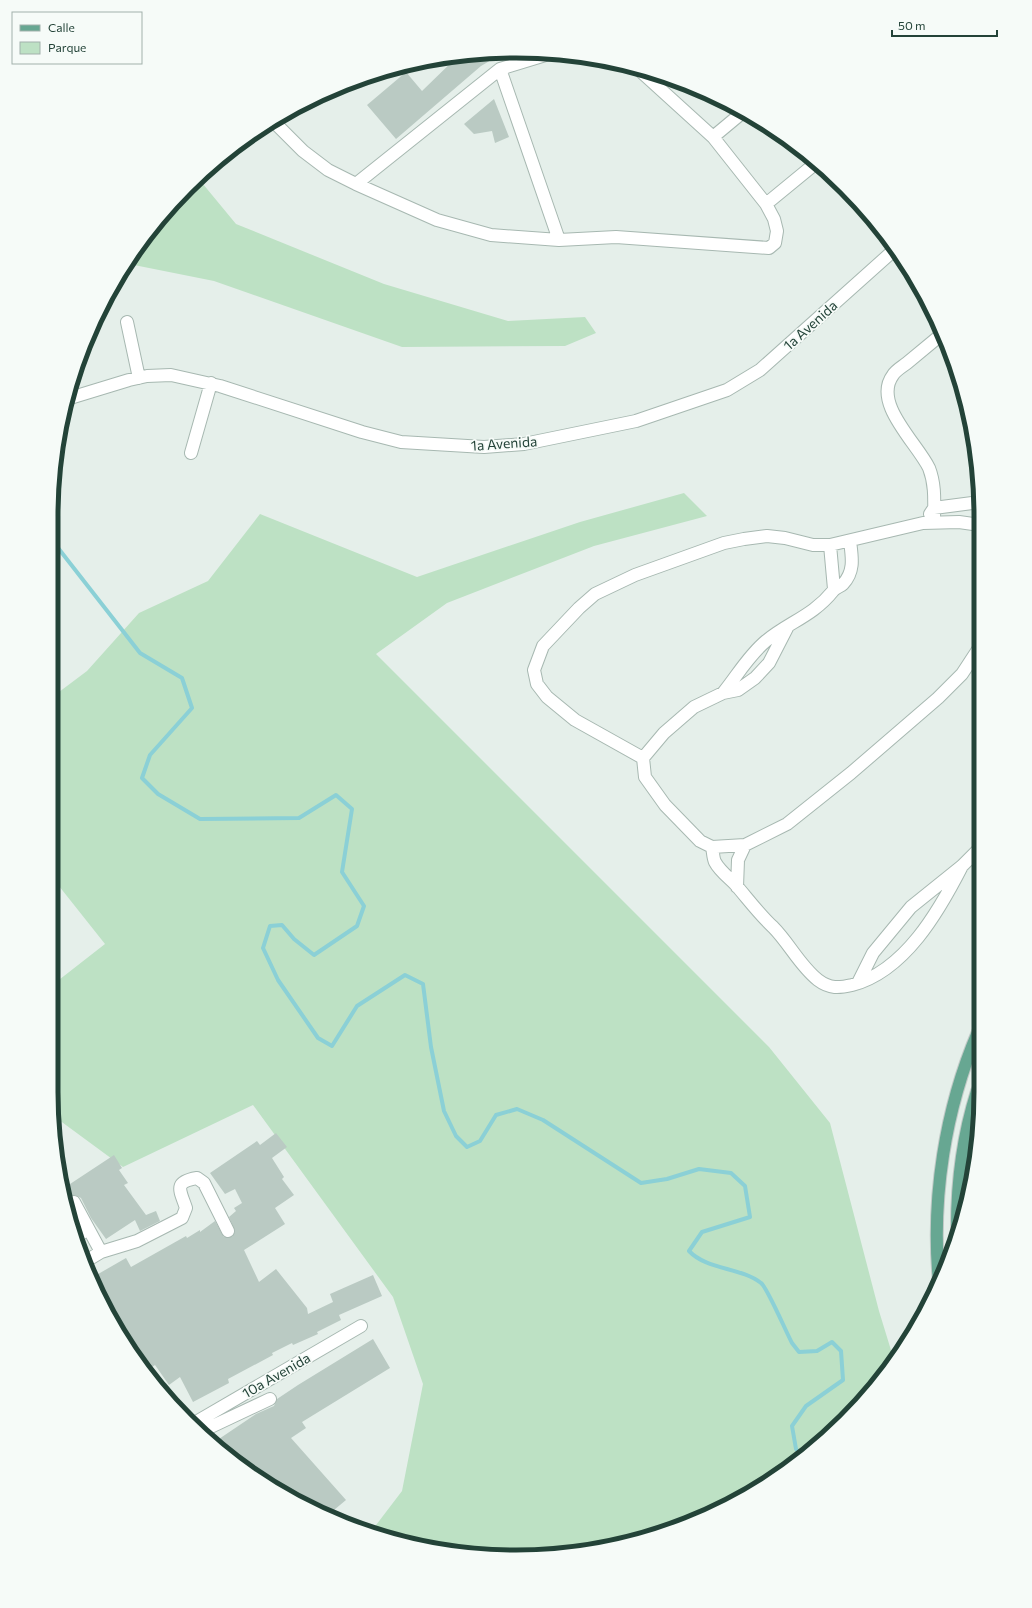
<svg xmlns="http://www.w3.org/2000/svg" width="1032" height="1608" viewBox="0 0 1032 1608" font-family="Commissioner,sans-serif">
<rect width="100%" height="100%" fill="#e5efea"/>
<path fill="#bde1c4" d="M198 178 236 224 384 284 508 321 585 317 596 333 565 346 402 347 214 281 129 264 147 233Z
M684 493 707 516 594 546 447 603 376 654 769 1047 830 1123 879 1311 894 1360 885 1375 823 1441 775 1479 721 1509 637 1541 576 1553 486 1556 370 1533 402 1491 423 1384 393 1297 253 1105 123 1167 55 1117V983L105 944 55 881V695L87 671 139 613 208 581 260 514 417 577 580 522Z"/>
<g fill="none" stroke-linecap="round" stroke-linejoin="round">
<path stroke="#8bd0d6" stroke-width="4" d="M55 544 140 653 182 678 192 708 150 755 142 778 158 794 200 819 299 818 336 795 352 809 342 872 364 906 357 926 314 955 294 939 282 925 270 926 263 948 278 980 318 1038 332 1046 357 1006 405 975 423 984 431 1047 444 1111 456 1136 467 1147 480 1141 496 1115 517 1109 543 1120 641 1183 667 1179 699 1169 731 1173 745 1186 750 1217 702 1232 689 1251C707 1270 740 1267 761 1283 767 1287 787 1334 792 1343L799 1352 817 1351 832 1342 841 1351 843 1380 806 1406 792 1426 796 1449 803 1457"/>
</g>
<path fill="#bacac3" d="M503 53 481 66 396 139 367 105 406 72 422 91 459 55Z
M494 99 509 137 495 143 492 131 474 134 464 124Z
M276 1133 287 1147 272 1158 284 1177 282 1179 294 1195 275 1208 285 1224 244 1250 259 1282 276 1269 307 1308 308 1314 333 1302 330 1294 373 1275 382 1296 339 1315 341 1320 317 1332 318 1334 293 1345 292 1343 272 1353 273 1355 228 1379 229 1383 193 1402 180 1377 169 1385 155 1365 146 1371 130 1351 93 1277 126 1258 131 1267 186 1236 187 1238 200 1230V1232L215 1221 224 1237H232L235 1231 229 1217 236 1211 234 1208 242 1203 235 1189 225 1194 210 1173 257 1141 260 1145Z
M114 1155 122 1168 119 1170 128 1183 124 1185 146 1215 156 1211 160 1221 140 1231 135 1220 106 1239 91 1218 81 1198 75 1195 70 1196 67 1201 78 1225 72 1228 65 1195 71 1191 67 1186Z
M373 1339 390 1368 302 1422 306 1428 291 1438 346 1500 328 1515 284 1495 233 1461 213 1443 256 1414 274 1406 277 1399 298 1385Z"/>
<g fill="none" stroke-linecap="round" stroke-linejoin="round">
<defs>
<path id="street" d="M500 69 559 240
M273 121 303 151 328 170 356 184 437 220 491 235 559 240 616 237 769 248 775 243 777 231 774 219 766 204 713 137 636 67
M713 137 743 112
M356 184 500 69 552 53
M766 204 816 163
M127 322 139 378
M70 398 129 380 147 376 171 375 220 386 362 432 401 442 484 447 524 444 636 421 727 390 760 370 893 251
M191 453 211 383
M930 514 934 508 980 502
M934 522C934 504 936 486 929 468 917 443 872 403 893 375 896 370 902 367 907 363 918 354 930 344 942 334
M830 545 834 589
M787 628 769 663 755 678 738 690 723 693 694 707 664 733 643 758 645 777 665 805 700 841 712 847 745 845 787 824 851 773 938 698 962 674 979 648
M723 693C737 676 748 656 766 641 789 622 813 616 833 591 836 587 840 587 843 584 855 571 852 557 850 541
M643 758 575 720 547 697 537 684 534 670 543 646 579 608 595 594 635 575 724 543 744 539 767 536 785 538 813 545H830L923 523 959 522 980 525
M712 847C713 851 713 858 715 862 719 870 729 878 735 884 748 899 759 914 773 927 789 943 800 966 818 980 830 989 839 988 852 985 905 971 939 911 962 866
M737 887 738 860 745 845
M858 983 873 953 911 907 962 866 978 850
M74 1202 101 1252
M75 1238 88 1229
M86 1261 101 1252 137 1241 182 1218 186 1208C180 1190 173 1182 197 1178L204 1183 228 1231
M161 1388 167 1396
M191 1425 361 1326
M200 1432 270 1399"/>
<path id="primary" d="M957 1227C957 1181 963 1135 977 1091
M939 1282C931 1199 945 1109 978 1032"/>
</defs>
<use href="#street" stroke="#a7b8b1" stroke-width="14"/>
<use href="#primary" stroke="#c1cac7" stroke-width="14"/>
<use href="#street" stroke="#fff" stroke-width="12"/>
<use href="#primary" stroke="#67a792" stroke-width="12"/>
</g>
<g text-anchor="middle" dominant-baseline="central" stroke-width="3.5" stroke-linejoin="round" paint-order="stroke">
<g font-size="14" fill="#234338" stroke="#f6fbf8">
<text transform="translate(810 325) rotate(-42)">1a Avenida</text>
<text transform="translate(504 443) rotate(-4)">1a Avenida</text>
<text transform="translate(276 1375) rotate(-30)">10a Avenida</text>
</g>
</g>
<path d="M0 0H1032V1608H0ZM516 58H516A458 458 0 0 1 974 516V1092A458 458 0 0 1 516 1550H516A458 458 0 0 1 58 1092V516A458 458 0 0 1 516 58Z" fill="#f6fbf8" fill-rule="evenodd"/>
<path fill="none" stroke="#234338" stroke-width="5" d="M516 58H516A458 458 0 0 1 974 516V1092A458 458 0 0 1 516 1550H516A458 458 0 0 1 58 1092V516A458 458 0 0 1 516 58Z"/>
<rect x="12" y="12" width="130" height="52" fill="#f6fbf8" stroke="#a2b1ab"/>
<rect x="20" y="25" width="20" height="6" fill="#67a792" stroke="#a2b1ab"/>
<text x="48" y="32" font-size="12" fill="#234338">Calle</text>
<rect x="20" y="42" width="20" height="12" fill="#bde1c4" stroke="#a2b1ab"/>
<text x="48" y="52" font-size="12" fill="#234338">Parque</text>
<path d="M892 30v6h105v-6" fill="none" stroke="#234338" stroke-width="2"/>
<text x="898" y="30" font-size="12" fill="#234338" stroke="#f6fbf8" stroke-width="3" paint-order="stroke">50 m</text>
</svg>
